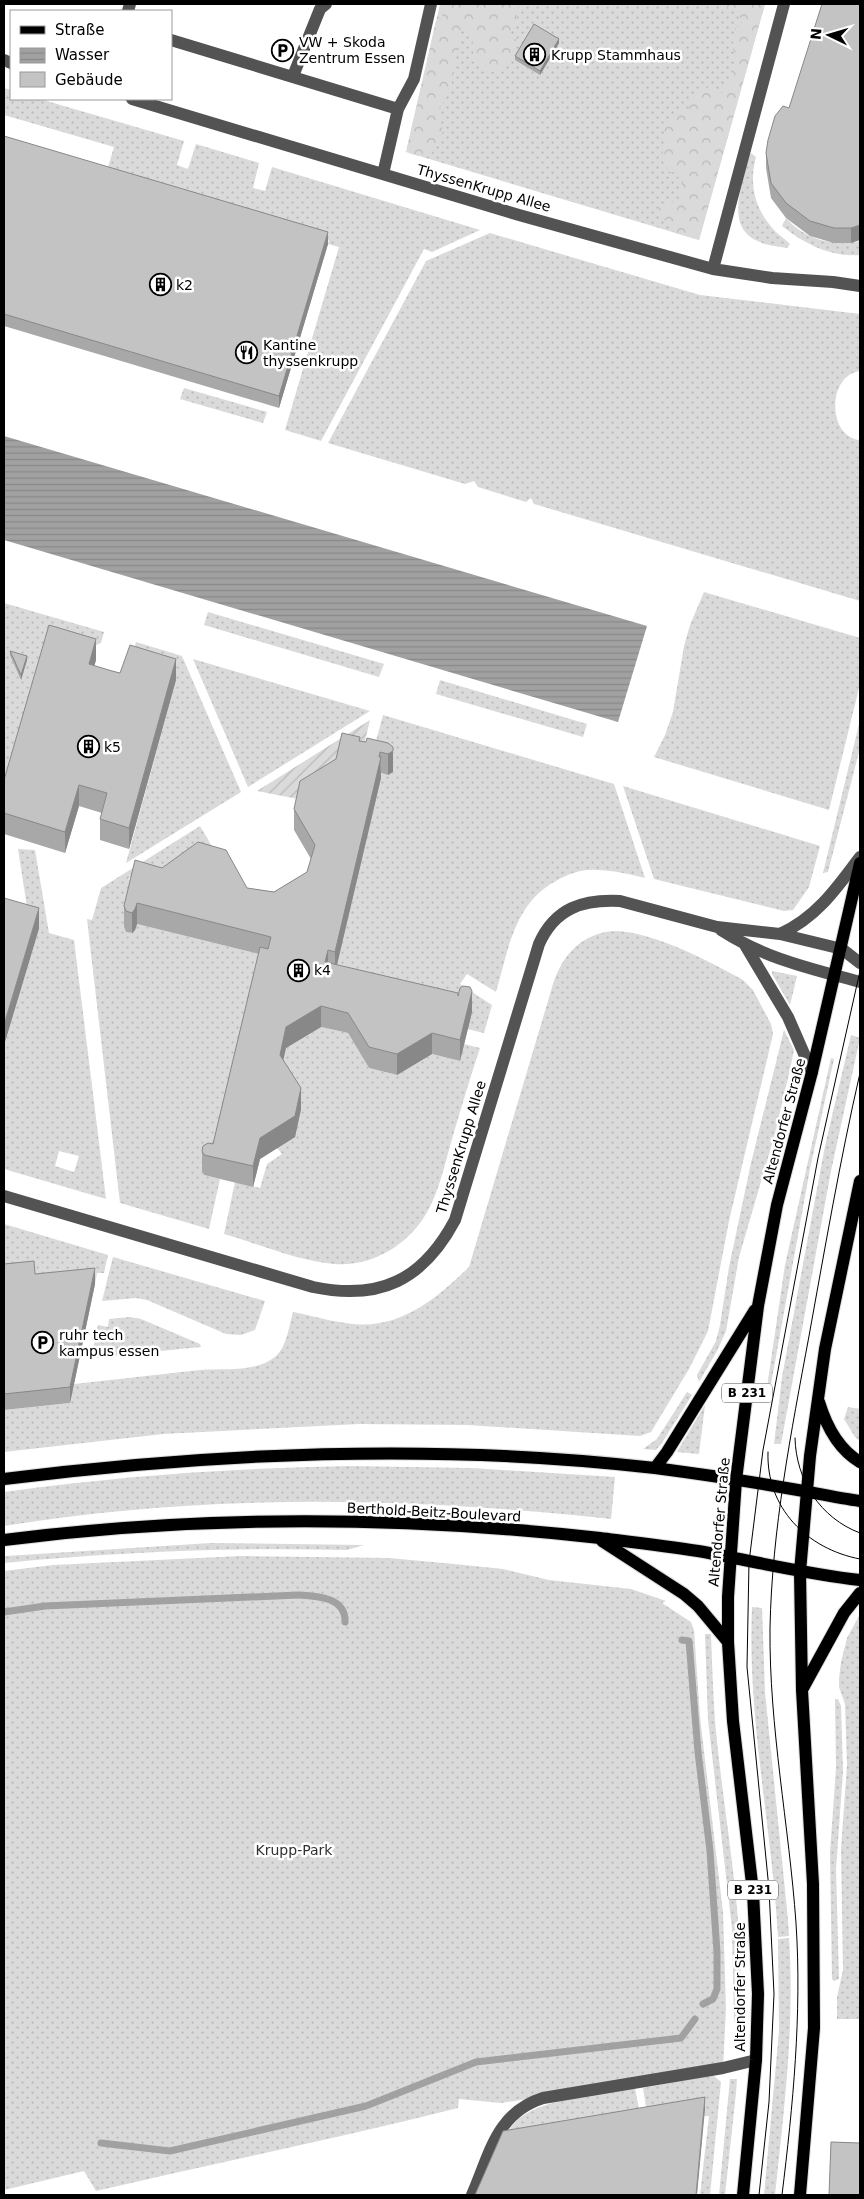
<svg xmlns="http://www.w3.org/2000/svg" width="864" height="2199" viewBox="0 0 864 2199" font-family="'DejaVu Sans',sans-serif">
<defs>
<pattern id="grass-dots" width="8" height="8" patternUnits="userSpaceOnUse" patternTransform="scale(1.25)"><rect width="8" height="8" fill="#dadada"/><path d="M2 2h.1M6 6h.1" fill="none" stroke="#b9b9b9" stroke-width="1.8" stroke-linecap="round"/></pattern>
<pattern id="forest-crowns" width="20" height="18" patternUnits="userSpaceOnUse" patternTransform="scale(1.25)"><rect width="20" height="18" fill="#dadada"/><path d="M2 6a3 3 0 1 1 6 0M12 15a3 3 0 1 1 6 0" fill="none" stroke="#b9b9b9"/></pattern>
<pattern id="garden-furrows" width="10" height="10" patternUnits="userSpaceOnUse" patternTransform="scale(1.25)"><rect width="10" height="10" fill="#dadada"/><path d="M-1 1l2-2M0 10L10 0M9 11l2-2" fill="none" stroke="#b9b9b9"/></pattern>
<pattern id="water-rules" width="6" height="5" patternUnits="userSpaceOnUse" patternTransform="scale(1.25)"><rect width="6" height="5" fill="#a1a1a1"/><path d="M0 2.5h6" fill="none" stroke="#898989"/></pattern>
</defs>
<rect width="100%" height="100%" fill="#fff"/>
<path fill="url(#grass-dots)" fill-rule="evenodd" d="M440 4H765L699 240 406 152Z
M4 88 11 90V99H40L184 141 177 165 188 169 196 144 259 163 253 188 265 191 272 167 480 230 432 252 424 249 321 441 285 430 339 247 328 244 329 240 105 177 114 147 4 115Z
M751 153 756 157C748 186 756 213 778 234 782 237 786 240 790 244L787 248C778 246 768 246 760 242 723 228 743 184 749 156Z
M786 218C805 240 833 246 860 241V255C830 257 805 244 782 226Z
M490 233 700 295 860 314V371C827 375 827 437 860 440V601L534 504 531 498 526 502 478 487 474 481 465 484 328 443 426 261Z
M184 388 267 412 263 423 180 399Z
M704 592 860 638V684L829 810 654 757 665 735 673 712 684 646 690 625Z
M4 603 104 632 101 643 76 654 4 793Z
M208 612 384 664 379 677 204 625Z
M136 642 182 656 241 792 126 863 176 680 130 666Z
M193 659 370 711 248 787Z
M440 680 587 724 583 737 436 694Z
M383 715 614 784 645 878C629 874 612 870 596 870 582 869 568 874 556 881 514 903 508 951 496 992L467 974 460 984 492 1005 484 1033 467 1029 335 972 381 778 380 773 388 775 393 772 371 760Z
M860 720V748L828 872 823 873Z
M623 786 820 846 809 887 793 910 784 911 654 879Z
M200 826 223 865 165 879 138 872 128 879 135 881 124 927 126 932 132 933 137 924 271 957 213 1165 202 1172 204 1175 220 1179 209 1229 120 1203 87 919 92 920 101 888Z
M18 849 35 850 49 933 74 940 106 1199 4 1169V1047L39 929 30 926ZM59 1151 79 1156 74 1172 55 1166Z
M615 931C654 932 709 961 743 980L753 990 771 1024 773 1034 729 1221 708 1331 689 1369 651 1432 640 1436 467 1425 359 1424 163 1434 4 1452V1410L70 1403 74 1384C116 1379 158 1375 200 1370 224 1368 254 1373 275 1357 287 1347 289 1326 293 1312 313 1316 333 1322 353 1324 401 1329 437 1298 469 1267L553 984C563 954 582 933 615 931Z
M772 971 797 976 790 1005 772 974Z
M321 1027 348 1033 369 1068 397 1075 432 1054 460 1061 464 1044 480 1048C470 1078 461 1108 452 1139 445 1163 439 1192 426 1214 407 1246 371 1267 334 1264 297 1261 259 1244 224 1234L235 1182 260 1188 267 1164 282 1154 277 1148 280 1075 286 1048Z
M784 1030 794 1050 789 1074 774 1137 739 1257 726 1331 717 1351 699 1382 697 1375 716 1341 720 1325 729 1267 751 1163Z
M851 1035 860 1038 831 1171 781 1444H774L782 1377 825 1146Z
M831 1058 834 1059 810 1169 769 1395 766 1394 785 1265Z
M4 1224 108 1255 104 1273H97L95 1284 4 1280Z
M113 1257 265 1301 255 1330 241 1335 226 1334 147 1300 136 1298 102 1301Z
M130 1317 141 1319 200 1344 201 1347 91 1358 98 1325 108 1327 109 1319Z
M687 1392 692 1395 662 1443 656 1450 643 1449 657 1439Z
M705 1405 699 1454 677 1452 678 1450Z
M848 1407 860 1409V1441L855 1437 844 1419Z
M350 1466 472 1468 615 1477 611 1519C409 1497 205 1493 4 1526V1492C119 1476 234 1468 350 1466Z
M211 1543 364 1545 347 1550C232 1547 118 1552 4 1563V1556H6Z
M241 1556 389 1558 454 1564 503 1569 549 1580 631 1589 666 1601 662 1603 691 1622 694 1630 700 1717 723 1912 726 2009 723 2068 501 2103 459 2099 458 2108C338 2138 217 2163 96 2191L84 2171 4 2190V1571L53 1565Z
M752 1607 762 1608 765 1692 788 1920 789 1936 778 1937C772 1827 747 1718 752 1607Z
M860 1614V2019H837V1997L843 1970 841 1849 847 1765 845 1704 839 1687V1679L841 1662 847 1638Z
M705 1634H711C712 1663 713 1692 715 1721 724 1822 746 1921 740 2022H734L732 1928 708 1720Z
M835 1699H838L841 1706 843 1771 836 1869 839 1979 834 1981 832 1979 830 1853 836 1768Z
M789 1938C795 2024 784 2110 775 2195H764L779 2031 778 1939Z
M713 2075 721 2082 710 2195H700L709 2116 648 2119 643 2088Z
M730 2079H737L736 2093 725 2195H719Z
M635 2088 641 2120 505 2135C510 2129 514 2122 521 2117 549 2097 601 2095 635 2088Z"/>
<path fill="url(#forest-crowns)" d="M445 4H520L517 10V23L508 36 510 39H516L515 47 517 50 516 57C509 61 506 68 500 73L494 71 489 73C482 69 478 63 472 57L475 45 472 42 475 37 466 35V29L462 27 460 32 461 48 454 54H446C448 56 451 56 453 58 457 62 452 80 451 86L445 91V100L440 107 442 116 439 124 444 130 440 136 441 140 431 154 418 156 409 153 407 148 436 21 443 17 441 11Z
M720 4H765L699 240 675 233 676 227 670 226 669 221 663 220 662 214 658 212V209L665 204 682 200 684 196 680 193 683 190 680 186 683 183 682 179 676 176 675 171 669 174 668 169 663 162 665 156 662 152 665 149C662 141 664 131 666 123L671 120V115L682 109 688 115 690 100 698 89 703 91 710 86 714 87 715 91 719 89 722 94 723 84 730 81 732 65 735 63 733 57 736 54 733 49V37L735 36V27H739L742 22 738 11H733L726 7 722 8 719 6Z"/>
<path fill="url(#garden-furrows)" d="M370 720 364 745 303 800 257 791Z"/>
<path fill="url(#water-rules)" d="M4 436 647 626 618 722 4 540Z"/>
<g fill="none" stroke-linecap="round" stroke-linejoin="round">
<path stroke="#a1a1a1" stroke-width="7" d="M4 1612 45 1606 298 1595C317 1596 346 1597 345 1622
M682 1640 689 1641 698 1752 710 1851 717 1952V1989L713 1999 703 2004
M101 2143 170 2151 366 2106 476 2062 681 2038 695 2019"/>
<defs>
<path id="major" d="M819 1402C826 1425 838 1449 860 1462
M655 1468 667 1452 755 1310
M4 1479C219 1452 439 1443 655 1468 701 1474 747 1481 792 1489 815 1493 837 1498 860 1501
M4 1540C201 1515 402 1516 600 1538 632 1542 666 1546 698 1551 753 1561 805 1574 860 1580
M602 1541 684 1594 698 1606 728 1642
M803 1688 844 1613 860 1593
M743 2195 756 2060 758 1994 753 1892 733 1721 728 1642V1597L736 1480 758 1306 777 1205 812 1072 860 863
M800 2195 814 2028 813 1884 802 1690 800 1572 810 1456 825 1349 860 1181"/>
</defs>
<use href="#major" stroke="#dbdbdb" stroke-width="14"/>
<path stroke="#535353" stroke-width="12" d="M128 11 130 4
M171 40 398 109
M4 60 11 63
M293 76 320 9 326 4
M132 99 519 215 713 269 772 278 833 282 860 286
M383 174 398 109 414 79 431 4
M713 269 784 4
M721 930C766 959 809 968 860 982
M780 934C816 918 837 888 860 857
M745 945 788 1017 812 1072
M4 1196 313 1287C380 1301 423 1280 455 1220L539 944C555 908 583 899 620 901L717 927 780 934 842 949 860 963
M472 2195C490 2154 496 2113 543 2098L723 2068 756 2060"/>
<use href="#major" stroke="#000" stroke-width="12"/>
<path stroke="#000" stroke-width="1" d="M795 1438C796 1480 820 1518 860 1533
M768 1452C766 1508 807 1549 860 1559
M759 2195 769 2102 774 1994 769 1889 747 1667 749 1562 763 1450 818 1158 860 971
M782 2195C793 2105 802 2014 796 1923 789 1825 769 1727 770 1628 772 1529 791 1433 809 1336 825 1248 840 1160 860 1073"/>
</g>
<path fill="#a8a8a8" d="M860 4 851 243H834L810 236 786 218 771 198 766 168V153L789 108Z
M559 43 540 75 515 60V56Z
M4 136 328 244 279 408 4 326Z
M10 651 27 660 21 680 10 655Z
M96 660 94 666 120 673 176 680 129 849 100 840V819L102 813 79 806 65 853 4 834V780Z
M360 741 366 742 388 743 393 772 388 775 381 773V778L337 965 458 996 472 1012 460 1061 432 1054 397 1075 369 1068 348 1033 321 1027 286 1048 283 1060 301 1109 295 1137 260 1159 253 1187 204 1175 202 1172V1151L213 1144 259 954 137 924 135 930 132 933 126 932 124 927V906L162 868 247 888 274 892 307 872 311 859 294 830V809L336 759Z
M4 1264 35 1274 95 1284 70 1403 4 1410Z"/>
<path fill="#888" d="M559 39V43L540 75V71Z
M860 225V240L851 243V228Z
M328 232V244L279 408V396Z
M96 639V660L89 685V664Z
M27 656V660L21 680V675Z
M176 659V680L129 849V828Z
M393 751V772L388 775V754Z
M380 752 381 778 335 973V952Z
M79 785V806L65 853V832Z
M137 903V924L135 930 132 933V913Z
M39 908V929L4 1046V1025Z
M328 950V971L325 962Z
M472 991V1012L460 1061V1040Z
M321 1006V1027L286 1048 280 1075V1055L286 1027Z
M432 1033V1054L397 1075V1054Z
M301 1088V1109L295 1137 260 1159 253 1187V1166L260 1138Z
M95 1268V1284L70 1403V1387Z
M705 2097V2109L697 2195H696Z"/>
<path fill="#c3c3c3" stroke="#888" d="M822 4H860V225L851 228H834L810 221 786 203 771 183 766 153 768 140 775 116 783 106 789 108Z
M534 24 559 39 540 71 515 56Z
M4 136 328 232 279 396 4 314Z
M49 625 96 639 89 664 112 671 120 673 130 645 176 659 129 828 100 819 107 793 79 785 65 832 4 813V780Z
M10 651 27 656 21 675Z
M342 733 360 737 359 741 366 742 367 738 388 743 393 747V751L388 754 380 752 379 757H381L335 952 328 950 325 962 458 993V996L460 988 463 986 470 987 472 991 460 1040 432 1033 397 1054 369 1047 348 1013 321 1006 286 1027 280 1055 301 1088 295 1116 260 1138 253 1166 204 1155 202 1151 203 1146 208 1143 213 1144 260 947 268 949 271 937 137 903 135 909 132 913 126 911 124 906 135 860 162 868 198 842 226 850 247 888 274 892 307 872 315 845 294 809 300 781 336 759Z
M4 898 39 908 4 1025Z
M34 1261 35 1274 95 1268 70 1387 4 1394V1264Z
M705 2097 696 2195H475L503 2131Z
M831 2142 860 2143V2195H829Z"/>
<defs>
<symbol id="parking-ring" viewBox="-11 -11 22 22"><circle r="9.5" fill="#fff" stroke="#000" stroke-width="1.5"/><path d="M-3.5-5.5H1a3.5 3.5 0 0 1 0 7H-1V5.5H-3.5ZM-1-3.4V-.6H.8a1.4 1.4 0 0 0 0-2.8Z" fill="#000"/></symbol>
<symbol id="building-ring" viewBox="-11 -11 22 22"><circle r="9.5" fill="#fff" stroke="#000" stroke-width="1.5"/><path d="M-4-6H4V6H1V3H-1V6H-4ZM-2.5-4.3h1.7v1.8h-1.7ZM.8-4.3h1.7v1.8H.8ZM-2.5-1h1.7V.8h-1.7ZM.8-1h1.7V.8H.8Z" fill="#000"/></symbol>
<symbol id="restaurant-ring" viewBox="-11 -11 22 22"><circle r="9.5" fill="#fff" stroke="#000" stroke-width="1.5"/><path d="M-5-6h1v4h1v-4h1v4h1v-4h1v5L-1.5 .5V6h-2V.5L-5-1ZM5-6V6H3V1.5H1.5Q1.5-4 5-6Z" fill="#000"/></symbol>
</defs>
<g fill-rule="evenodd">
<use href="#parking-ring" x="270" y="38" width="25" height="25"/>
<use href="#building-ring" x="522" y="42" width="25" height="25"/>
<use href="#building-ring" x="148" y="272" width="25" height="25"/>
<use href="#restaurant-ring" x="234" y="340" width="25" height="25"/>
<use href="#building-ring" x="76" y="734" width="25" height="25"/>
<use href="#building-ring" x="286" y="958" width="25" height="25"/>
<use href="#parking-ring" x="30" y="1330" width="25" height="25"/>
</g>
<g text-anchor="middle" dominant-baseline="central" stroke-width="5" stroke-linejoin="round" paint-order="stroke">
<g fill="#fff" stroke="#4c4c4c" stroke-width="1">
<rect x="722" y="1383.5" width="50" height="19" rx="4"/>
<rect x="728" y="1880.5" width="50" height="19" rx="4"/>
</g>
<g font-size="12" font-weight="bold" fill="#000">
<text x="747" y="1393">B 231</text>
<text x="753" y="1890">B 231</text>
</g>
<g font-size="14" fill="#000" stroke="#fff" text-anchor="start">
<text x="299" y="42">VW + Skoda<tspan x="299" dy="16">Zentrum Essen</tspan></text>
<text x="551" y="55">Krupp Stammhaus</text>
<text x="176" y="285">k2</text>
<text x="263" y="345">Kantine<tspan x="263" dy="16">thyssenkrupp</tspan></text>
<text x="104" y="747">k5</text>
<text x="314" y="970">k4</text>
<text x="59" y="1335">ruhr tech<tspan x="59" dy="16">kampus essen</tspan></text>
</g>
<g font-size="14" fill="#000" stroke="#fff">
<text transform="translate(484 188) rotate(16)">ThyssenKrupp Allee</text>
<text transform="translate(784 1121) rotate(-75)">Altendorfer Straße</text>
<text transform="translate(461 1147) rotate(-73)">ThyssenKrupp Allee</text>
<text transform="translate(434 1512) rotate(3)">Berthold-Beitz-Boulevard</text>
<text transform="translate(719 1522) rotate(-85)">Altendorfer Straße</text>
<text transform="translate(740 1987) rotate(-90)">Altendorfer Straße</text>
</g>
<g font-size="14" fill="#313131" stroke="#fff">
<text x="294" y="1850">Krupp-Park</text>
</g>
</g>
<rect width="864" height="2199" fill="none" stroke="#000000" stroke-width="10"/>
<rect x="10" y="10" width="162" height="90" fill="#ffffff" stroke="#999999"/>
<rect x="20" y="26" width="25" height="8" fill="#000000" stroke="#999999"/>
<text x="55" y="35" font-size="15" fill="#000000">Straße</text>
<rect x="20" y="48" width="25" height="15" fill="url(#water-rules)" stroke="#999999"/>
<text x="55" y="60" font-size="15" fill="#000000">Wasser</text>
<rect x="20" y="72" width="25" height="15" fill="#c3c3c3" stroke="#999999"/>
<text x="55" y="85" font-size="15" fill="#000000">Gebäude</text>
<g transform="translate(829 35) rotate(275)" stroke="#ffffff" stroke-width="4" paint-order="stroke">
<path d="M0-4L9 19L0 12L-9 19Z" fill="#000000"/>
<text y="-8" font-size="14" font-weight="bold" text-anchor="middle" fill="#000000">N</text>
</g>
</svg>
